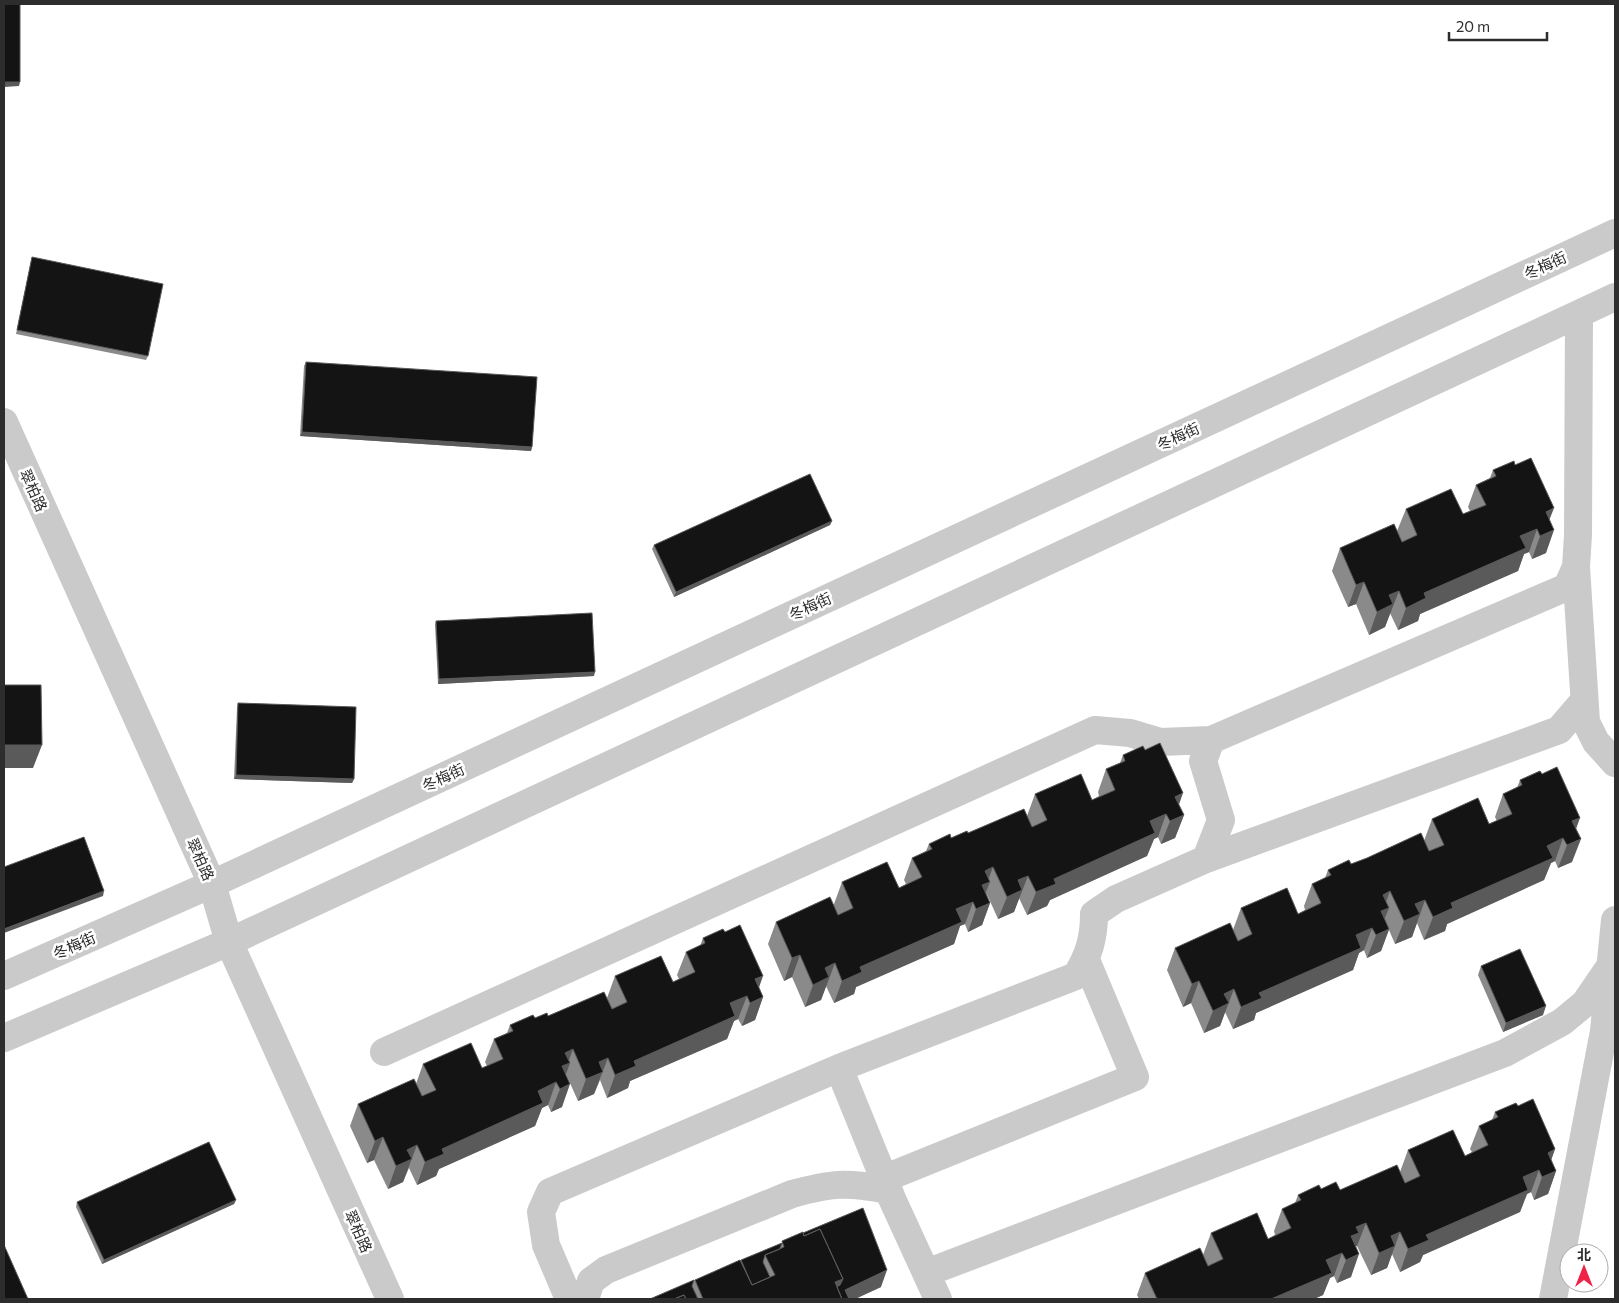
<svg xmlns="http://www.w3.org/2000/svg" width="1619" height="1303" viewBox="0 0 1619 1303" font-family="Commissioner,'Noto Sans SC',sans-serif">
<rect width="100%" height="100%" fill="#fff"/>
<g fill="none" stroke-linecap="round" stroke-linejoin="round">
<path stroke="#cacaca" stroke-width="28" d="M4 422 212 884 229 942 390 1299
M1576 567 1586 722 1596 742 1615 763
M1206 859 1559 730 1584 701
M4 976 212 884 1615 233
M4 1038 229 942 1615 297
M384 1052 1095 730 1130 733 1160 742 1211 740
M839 1068 1076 976C1089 955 1094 938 1094 914L1116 899 1206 859 1221 820 1203 761 1211 740 1567 587 1576 567 1578 535 1579 314
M883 1179 1135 1077 1086 960
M926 1273 1505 1053 1562 1022 1585 1003 1611 965
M569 1299 546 1245 541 1212 550 1192 839 1068 893 1201
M585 1299 591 1281 606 1270 792 1194C832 1183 847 1182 888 1190L938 1299
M1553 1299 1604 1031 1615 920"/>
</g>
<path fill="#8a8a8a" d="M32 257 148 356 146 360 16 334 31 261Z
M306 362 532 447 531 451 300 436 304 366Z
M1515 465 1549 520 1546 553 1532 559 1529 552 1524 554 1518 571 1420 614 1418 621 1398 630 1390 613 1385 627 1369 635 1356 604 1348 607 1332 571 1340 548 1397 531 1406 509 1463 514 1470 511 1468 507 1476 485 1490 478 1493 470Z
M832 521 830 525 674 597 652 549 654 545Z
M436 621 594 676 438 684 435 625Z
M238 703 354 779 352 783 234 779 237 708Z
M1145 750 1179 805 1184 815 1175 838 1161 844 1158 837 1154 839 1147 856 1050 900 1047 906 1027 915 1019 898 1014 912 998 919 986 892 990 903 982 925 968 932 965 924 960 926 954 944 856 987 854 994 834 1003 826 986 821 1000 805 1007 792 977 784 981 768 944 776 922 834 904 842 882 899 888 906 884 904 880 912 858 926 851 929 844 1027 816 1035 794 1092 800 1099 796 1098 792 1106 769 1120 763 1123 755Z
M1542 774 1576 829 1572 862 1558 868 1555 861 1551 863 1544 880 1447 924 1445 931 1424 940 1417 923 1412 937 1395 944 1389 930 1381 951 1367 958 1364 950 1359 953 1353 970 1256 1013 1254 1020 1233 1029 1225 1012 1220 1026 1204 1033 1191 1003 1183 1007 1167 970 1175 948 1233 930 1241 908 1298 914 1305 910 1304 906 1312 884 1325 878 1328 870 1351 864 1424 841 1432 819 1489 824 1497 821 1495 817 1503 794 1517 788 1520 780Z
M725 932 759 987 763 997 755 1020 742 1026 738 1019 734 1021 727 1039 630 1081 628 1088 607 1098 600 1080 594 1094 578 1101 566 1074 562 1107 551 1112 548 1105 542 1108 535 1126 439 1169 436 1176 417 1185 409 1168 403 1182 388 1189 374 1160 367 1163 350 1126 358 1104 416 1084 423 1064 482 1068 487 1066 485 1062 494 1039 507 1033 510 1025 535 1018 548 1016 607 998 615 976 673 982 679 979 677 975 686 952 700 946 703 938Z
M1481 966 1543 1015 1503 1032 1478 975Z
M1518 1106 1555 1149 1551 1160 1556 1171 1548 1194 1534 1200 1531 1192 1527 1194 1520 1212 1423 1255 1420 1262 1400 1272 1392 1254 1387 1268 1371 1275 1357 1246H1356L1351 1277 1337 1283 1334 1276 1330 1278 1323 1295 1314 1299H1139L1137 1295 1145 1273 1203 1255 1211 1233 1268 1239 1275 1235 1274 1231 1282 1209 1295 1203 1298 1195 1321 1189 1340 1190 1400 1172 1408 1150 1465 1156 1472 1152 1470 1149 1479 1126 1492 1120 1495 1112Z
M236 1200 234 1204 102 1264 76 1207 77 1202Z
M803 1233 881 1287 855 1299H650L782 1243V1241Z"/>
<path fill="#5a5a5a" d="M4 82H20L19 86 4 87Z
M302 432 532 447 531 451 300 436Z
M1554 508 1545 531 1546 512Z
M832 521 830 525 674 597 676 592Z
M1537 529 1529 552 1524 554 1518 571 1420 614 1418 621 1398 630 1406 608 1424 593 1520 536Z
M1554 530 1546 553 1532 559 1540 536Z
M1364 582 1356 604 1348 607 1356 585Z
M1399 591 1385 627 1369 635 1377 612 1389 595Z
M595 672 594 676 438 684 439 679Z
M4 745H42L33 768H4Z
M236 775 354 779 352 783 234 779Z
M1183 793 1175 816V797Z
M1166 814 1158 837 1154 839 1147 856 1050 900 1047 906 1027 915 1036 892 1054 879 1150 821Z
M1184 815 1175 838 1161 844 1170 821Z
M1580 818 1572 840V821Z
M1563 838 1555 861 1551 863 1544 880 1447 924 1445 931 1424 940 1433 917 1451 903 1547 846Z
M1581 839 1572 862 1558 868 1567 845Z
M993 867 987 883 990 882 981 904 979 893 985 871Z
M1028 876 1014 912 998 919 1007 897 1018 880Z
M104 891 103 896 4 933V929Z
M1390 891 1383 910 1389 908 1380 930V915L1383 895Z
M1425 900 1412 937 1395 944 1404 921 1415 904Z
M973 902 965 924 960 926 954 944 856 987 854 994 834 1003 842 981 860 967 956 909Z
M990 903 982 925 968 932 976 909Z
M1372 928 1364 950 1359 953 1353 970 1256 1013 1254 1020 1233 1029 1241 1007 1259 993 1356 935Z
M1389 929 1381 951 1367 958 1376 935Z
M800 955 792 977 784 981 792 958Z
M835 963 821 1000 805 1007 813 985 825 968Z
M763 976 755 999V979Z
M1199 981 1191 1003 1183 1007 1192 984Z
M1234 989 1220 1026 1204 1033 1213 1011 1224 994Z
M747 996 738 1019 734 1021 727 1039 630 1081 628 1088 607 1098 615 1075 634 1061 730 1003Z
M763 997 755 1020 742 1026 750 1003Z
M1546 1006 1543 1015 1503 1032 1506 1023Z
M573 1049 568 1063H570L562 1085 556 1082 548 1105 542 1108 535 1126 439 1169 436 1176 417 1185 425 1162 442 1149 538 1091 565 1053Z
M608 1058 594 1094 578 1101 586 1079 599 1062Z
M570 1084 562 1107 551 1112 560 1089Z
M383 1137 374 1160 367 1163 375 1141Z
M417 1145 403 1182 388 1189 396 1166 407 1150Z
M1555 1149 1547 1172 1548 1153Z
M1539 1170 1531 1192 1527 1194 1520 1212 1423 1255 1420 1262 1400 1272 1408 1249 1426 1235 1523 1177Z
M1556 1171 1548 1194 1534 1200 1542 1177Z
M236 1200 234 1204 102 1264 104 1260Z
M1366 1223 1357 1246 1353 1247 1351 1236 1356 1227Z
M1400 1232 1387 1268 1371 1275 1379 1253 1391 1236Z
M1342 1253 1334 1276 1330 1278 1323 1295 1314 1299H1271L1326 1260Z
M1359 1254 1351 1277 1337 1283 1346 1260Z
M887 1270 881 1287 855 1299H842L845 1290Z
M843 1279 836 1297 835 1282Z"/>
<path fill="#141414" stroke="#5a5a5a" d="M4 4H20V82H4Z
M32 257 163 284 148 356 17 330Z
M306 362 537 377 532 447 302 432Z
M1531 458 1554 508 1546 512 1554 530 1540 536 1537 529 1520 536 1526 548 1424 593 1426 598 1406 608 1399 591 1389 595 1393 604 1377 612 1364 582 1356 585 1340 548 1394 524 1402 542 1417 535 1406 509 1451 489 1463 514 1486 505 1476 485 1496 476 1493 470 1514 461 1515 465Z
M810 474 832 521 676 592 654 545Z
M592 613 595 672 439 679 436 621Z
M4 685H41L42 745H4Z
M238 703 356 707 354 779 236 775Z
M1160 743 1183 793 1175 797 1184 815 1170 821 1166 814 1150 821 1155 833 1054 879 1056 884 1036 892 1028 876 1018 880 1022 890 1007 897 993 867 985 871 990 882 982 885 990 903 976 909 973 902 956 909 962 922 860 967 862 972 842 981 835 963 825 968 829 977 813 985 800 955 792 958 776 922 830 897 838 915 853 908 842 882 887 862 899 888 922 877 912 858 932 849 929 844 950 834 951 838 967 831 968 833 1024 809 1032 827 1047 820 1035 794 1081 774 1092 800 1115 790 1106 769 1125 761 1123 755 1143 746 1145 750Z
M1557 767 1580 818 1572 821 1581 839 1567 845 1563 838 1547 846 1553 858 1451 903 1453 908 1433 917 1425 900 1415 904 1420 914 1404 921 1390 891 1383 895 1389 908 1381 911 1389 929 1376 935 1372 928 1356 935 1361 948 1259 993 1262 998 1241 1007 1234 989 1224 994 1229 1003 1213 1011 1199 981 1192 984 1175 948 1230 923 1238 941 1252 934 1241 908 1287 888 1298 914 1321 903 1312 884 1331 875 1328 870 1349 860 1351 864 1367 858 1421 833 1429 851 1444 845 1432 819 1478 798 1489 824 1512 814 1503 794 1522 785 1520 780 1540 771 1542 774Z
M84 837 104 891 4 929V867Z
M740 925 763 976 755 979 763 997 750 1003 747 996 730 1003 735 1016 634 1061 636 1066 615 1075 608 1058 599 1062 603 1072 586 1079 573 1049 565 1053 570 1063 562 1066 570 1084 560 1089 556 1082 538 1091 543 1103 442 1149 444 1154 425 1162 417 1145 407 1150 412 1159 396 1166 383 1137 375 1141 358 1104 414 1079 422 1096 436 1090 423 1064 471 1043 482 1068 503 1059 494 1039 513 1031 510 1025 533 1015 535 1018 547 1013 548 1016 604 992 612 1009 627 1002 615 976 661 956 673 982 695 972 686 952 705 943 703 938 723 929 725 932Z
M1520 949 1546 1006 1506 1023 1481 966Z
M1533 1099 1555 1149 1548 1153 1556 1171 1542 1177 1539 1170 1523 1177 1528 1190 1426 1235 1429 1240 1408 1249 1400 1232 1391 1236 1395 1246 1379 1253 1366 1223 1356 1227 1359 1233 1351 1236 1359 1254 1346 1260 1342 1253 1326 1260 1332 1273 1271 1299H1157L1145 1273 1200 1248 1208 1266 1223 1259 1211 1233 1257 1213 1268 1239 1291 1228 1282 1209 1301 1200 1298 1195 1319 1185 1321 1189 1336 1182 1340 1190 1397 1165 1405 1183 1420 1176 1408 1150 1453 1130 1465 1156 1488 1145 1479 1126 1498 1117 1495 1112 1516 1103 1518 1106Z
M209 1142 236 1200 104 1260 77 1202Z
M863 1208 887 1270 845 1290 849 1299H842L837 1287 840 1285 843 1279 820 1229 804 1236 803 1233Z
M820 1229 843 1279 835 1282 842 1299H703L695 1280 740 1260 752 1285 775 1275 765 1255 784 1247 782 1241 803 1232 804 1236Z
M782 1243 780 1248V1249L765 1255 763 1262 770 1277 752 1285 741 1260Z
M4 1245 28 1299H4Z
M694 1280 692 1286 698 1299H686L684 1295 674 1299H650Z
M684 1295 686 1299H674Z"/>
<g text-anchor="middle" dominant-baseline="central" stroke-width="5" stroke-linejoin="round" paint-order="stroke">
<g font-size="15" fill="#2d2d2d" stroke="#fff">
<text transform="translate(1545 265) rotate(-25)">冬梅街</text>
<text transform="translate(1178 436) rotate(-25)">冬梅街</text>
<text transform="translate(34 490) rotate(66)">翠柏路</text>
<text transform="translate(810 606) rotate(-25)">冬梅街</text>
<text transform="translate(443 777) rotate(-25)">冬梅街</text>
<text transform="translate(201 859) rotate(66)">翠柏路</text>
<text transform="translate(74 945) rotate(-24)">冬梅街</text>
<text transform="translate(359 1231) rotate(66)">翠柏路</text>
</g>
</g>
<rect width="1619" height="1303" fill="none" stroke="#2d2d2d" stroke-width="10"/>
<g transform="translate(1584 1268)"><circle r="24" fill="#ffffff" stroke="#ababab"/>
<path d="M0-4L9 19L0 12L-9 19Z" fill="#f12247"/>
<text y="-8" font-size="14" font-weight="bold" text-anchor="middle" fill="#2d2d2d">北</text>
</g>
<path d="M1449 32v8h98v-8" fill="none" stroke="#2d2d2d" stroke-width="2.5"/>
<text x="1456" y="32" font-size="15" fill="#2d2d2d" stroke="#ffffff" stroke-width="4" paint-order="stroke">20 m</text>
</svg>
